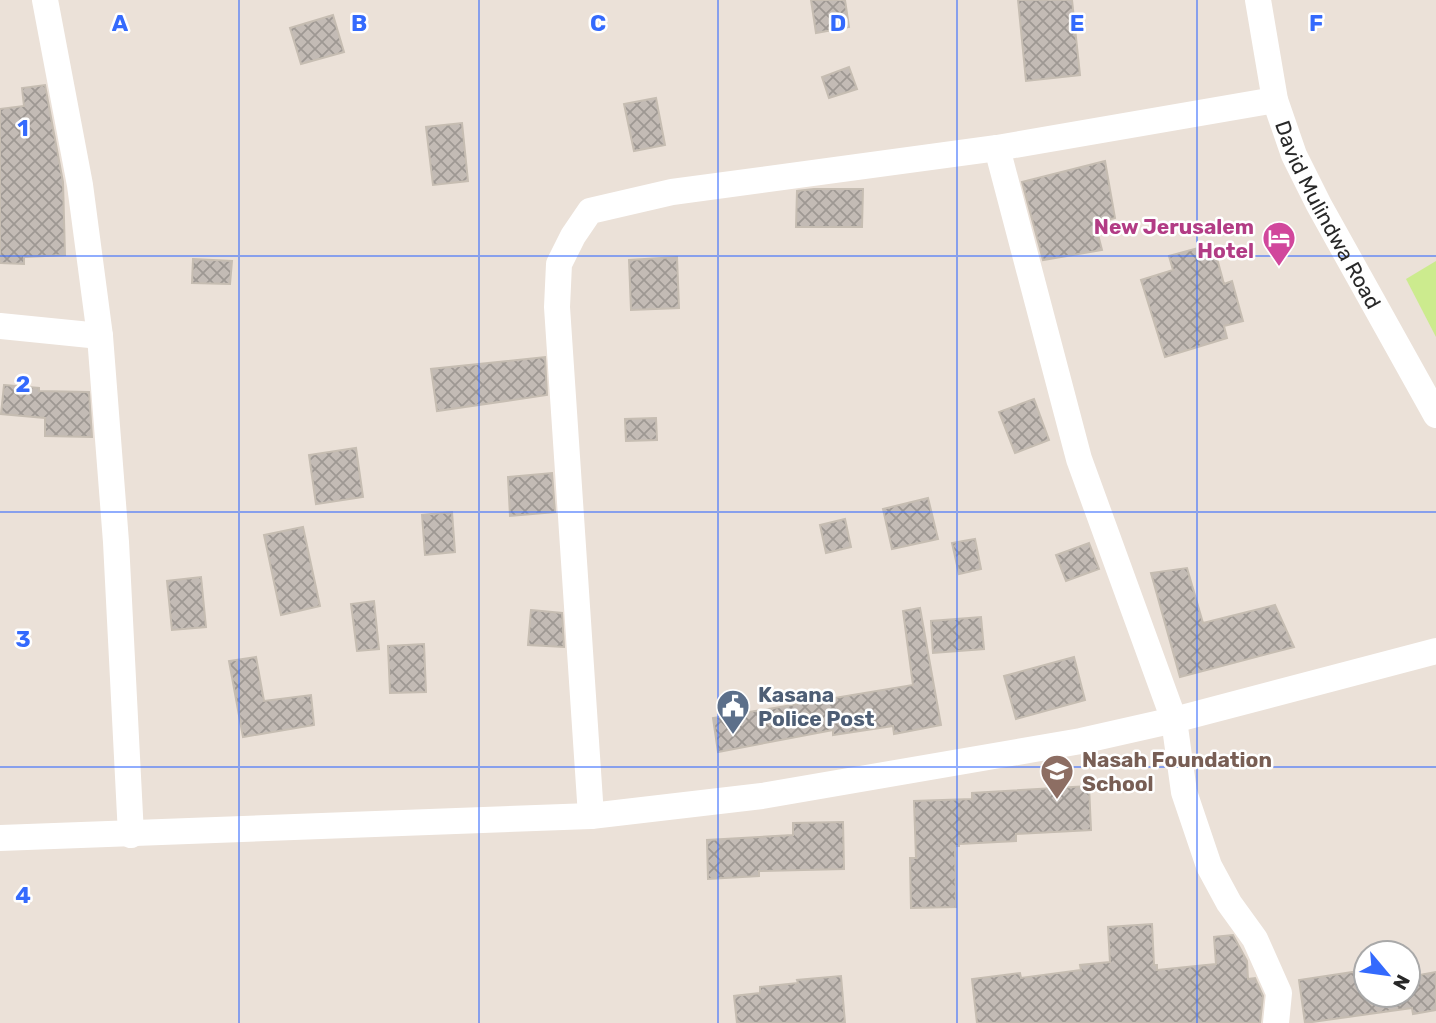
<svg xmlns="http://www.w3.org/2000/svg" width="1436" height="1023" viewBox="0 0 1436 1023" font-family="Rubik,sans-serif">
<defs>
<pattern id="building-cross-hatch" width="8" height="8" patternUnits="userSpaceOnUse" patternTransform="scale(1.75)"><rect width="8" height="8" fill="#c3bbb5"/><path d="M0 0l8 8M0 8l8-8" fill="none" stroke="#9e9893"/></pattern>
</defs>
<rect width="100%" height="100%" fill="#ebe1d8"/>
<path fill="#cceb8e" d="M1436 261V337L1406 279Z"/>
<path fill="url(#building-cross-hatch)" stroke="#c6bdb2" stroke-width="2" d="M811 0H845L849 27 816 33Z
M1018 0H1072L1080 75 1026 81Z
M333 15 344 52 301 64 290 28Z
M849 67 857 89 829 98 822 77Z
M45 85 63 182 65 255 24 257V264L0 263V109L24 106 22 88Z
M656 98 665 145 634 151 624 104Z
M462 123 468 181 433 185 426 127Z
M1105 161 1115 218 1095 223 1102 250 1043 260 1022 182Z
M814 189H863L862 227H796L797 191Z
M1213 244 1224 284 1232 281 1243 321 1224 326 1227 338 1165 357 1141 280 1173 270 1169 256Z
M677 257 679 308 631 310 629 260Z
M193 259 232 261 230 284 192 283Z
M545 357 547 395 437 411 431 369Z
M4 385 39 388V391L89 392 92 437 45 436V418L1 414Z
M1034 399 1049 440 1015 453 999 412Z
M656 418 657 440 626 441 625 419Z
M356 448 363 497 316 504 309 455Z
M552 473 555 512 510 516 508 477Z
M928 498 938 539 892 549 883 509Z
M452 512 455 552 425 555 422 515Z
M845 519 851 547 826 553 820 525Z
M303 527 320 606 281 615 264 535Z
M975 539 981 569 959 574 952 543Z
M1089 543 1099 569 1066 581 1056 555Z
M1187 568 1203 623 1275 605 1294 647 1180 677 1151 573Z
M201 577 206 627 172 630 167 581Z
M374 601 379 649 357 651 351 604Z
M920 608 941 725 894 734 893 726 833 735V730L718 752 713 718 913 685 903 611Z
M531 610 562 613 564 647 528 645Z
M981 617 984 649 933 653 931 621Z
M424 644 426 692 390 693 388 646Z
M256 657 264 701 311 695 314 725 243 737 229 661Z
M1074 657 1085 700 1016 719 1004 676Z
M1089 786 1091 830 1016 834V841L959 844V846H955L956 907 911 908 910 858H916L914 801 972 799V793Z
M843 822 844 869 759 871V876L708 879 707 840 793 835V823Z
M1152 924 1154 965H1157V970L1216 964 1214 937 1233 935 1247 961 1248 979 1255 978 1263 996 1260 1023H977L972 979 1020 973 1021 978 1081 970 1080 965 1110 962 1108 927Z
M1366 970V995H1408V977L1436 972V1010L1413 1014 1412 1008 1305 1023 1299 980Z
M841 976 845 1023H737L734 996 760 993V987L798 983 797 980Z"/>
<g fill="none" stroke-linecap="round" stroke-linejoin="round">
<g stroke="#fff" stroke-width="26">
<path d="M45 0 80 185 100 336 116 542 131 835"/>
<path id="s1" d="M1258 0 1275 100 1294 155 1319 205 1436 415"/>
<path d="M997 148 1079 459 1174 720 1184 792 1209 866 1229 903 1255 939 1279 993 1276 1023"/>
<path d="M0 326 100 336"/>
<path d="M591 816 557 307 559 264 573 236 590 211 672 192 997 148 1275 100"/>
<path d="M0 838 591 816 762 796 1081 741 1174 720 1436 651"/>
</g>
</g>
<path fill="none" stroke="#346afd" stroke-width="2" stroke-opacity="0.55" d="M239 0V1023M479 0V1023M718 0V1023M957 0V1023M1197 0V1023M0 256H1436M0 512H1436M0 767H1436"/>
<defs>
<symbol id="hotel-pin" viewBox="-11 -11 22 30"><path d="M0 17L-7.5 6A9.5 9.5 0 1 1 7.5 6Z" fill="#d1479c" stroke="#fff"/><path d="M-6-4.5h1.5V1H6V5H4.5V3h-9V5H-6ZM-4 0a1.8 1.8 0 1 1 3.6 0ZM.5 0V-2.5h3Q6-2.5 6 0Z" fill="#fff"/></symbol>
<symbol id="civic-pin" viewBox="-11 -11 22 30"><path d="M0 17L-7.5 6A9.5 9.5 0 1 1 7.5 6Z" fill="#5c6f8a" stroke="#fff"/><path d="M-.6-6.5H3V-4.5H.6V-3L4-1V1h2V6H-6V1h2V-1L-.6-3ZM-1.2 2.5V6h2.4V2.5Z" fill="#fff"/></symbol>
<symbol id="school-pin" viewBox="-11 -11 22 30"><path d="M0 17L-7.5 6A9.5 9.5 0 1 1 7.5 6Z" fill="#8d6e63" stroke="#fff"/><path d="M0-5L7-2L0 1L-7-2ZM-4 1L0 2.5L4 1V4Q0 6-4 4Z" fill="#fff"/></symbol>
</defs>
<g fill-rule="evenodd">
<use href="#hotel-pin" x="1260" y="219" width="38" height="52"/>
<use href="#civic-pin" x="714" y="687" width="38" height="52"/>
<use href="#school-pin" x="1038" y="752" width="38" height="52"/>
</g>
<g text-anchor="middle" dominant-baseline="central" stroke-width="5" stroke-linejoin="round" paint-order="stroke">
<g font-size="21" fill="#282828" stroke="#fff">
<text stroke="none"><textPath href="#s1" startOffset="228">David Mulindwa Road</textPath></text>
</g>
<g font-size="21" font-weight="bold" fill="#b23c85" stroke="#fff" text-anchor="end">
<text x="1254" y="226">New Jerusalem<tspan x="1254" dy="24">Hotel</tspan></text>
</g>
<g font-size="21" font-weight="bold" fill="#4e5e75" stroke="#fff" text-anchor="start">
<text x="758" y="694">Kasana<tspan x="758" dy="24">Police Post</tspan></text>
</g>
<g font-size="21" font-weight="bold" fill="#785e54" stroke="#fff" text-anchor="start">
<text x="1082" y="759">Nasah Foundation<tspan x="1082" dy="24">School</tspan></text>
</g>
</g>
<g font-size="23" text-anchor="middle" font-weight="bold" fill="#346afd" stroke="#fff" stroke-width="5" stroke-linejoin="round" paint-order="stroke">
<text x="120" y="31">A</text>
<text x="359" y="31">B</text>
<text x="598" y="31">C</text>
<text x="838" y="31">D</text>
<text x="1077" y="31">E</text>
<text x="1316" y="31">F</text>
<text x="23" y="136">1</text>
<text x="23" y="392">2</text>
<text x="23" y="647">3</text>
<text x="23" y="903">4</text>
</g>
<g transform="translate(1387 974) rotate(119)"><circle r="33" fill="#ffffff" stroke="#a9a9a9" stroke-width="2"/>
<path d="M0-5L12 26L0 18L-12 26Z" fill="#346afd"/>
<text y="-10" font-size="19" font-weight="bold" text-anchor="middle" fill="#282828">N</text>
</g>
</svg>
